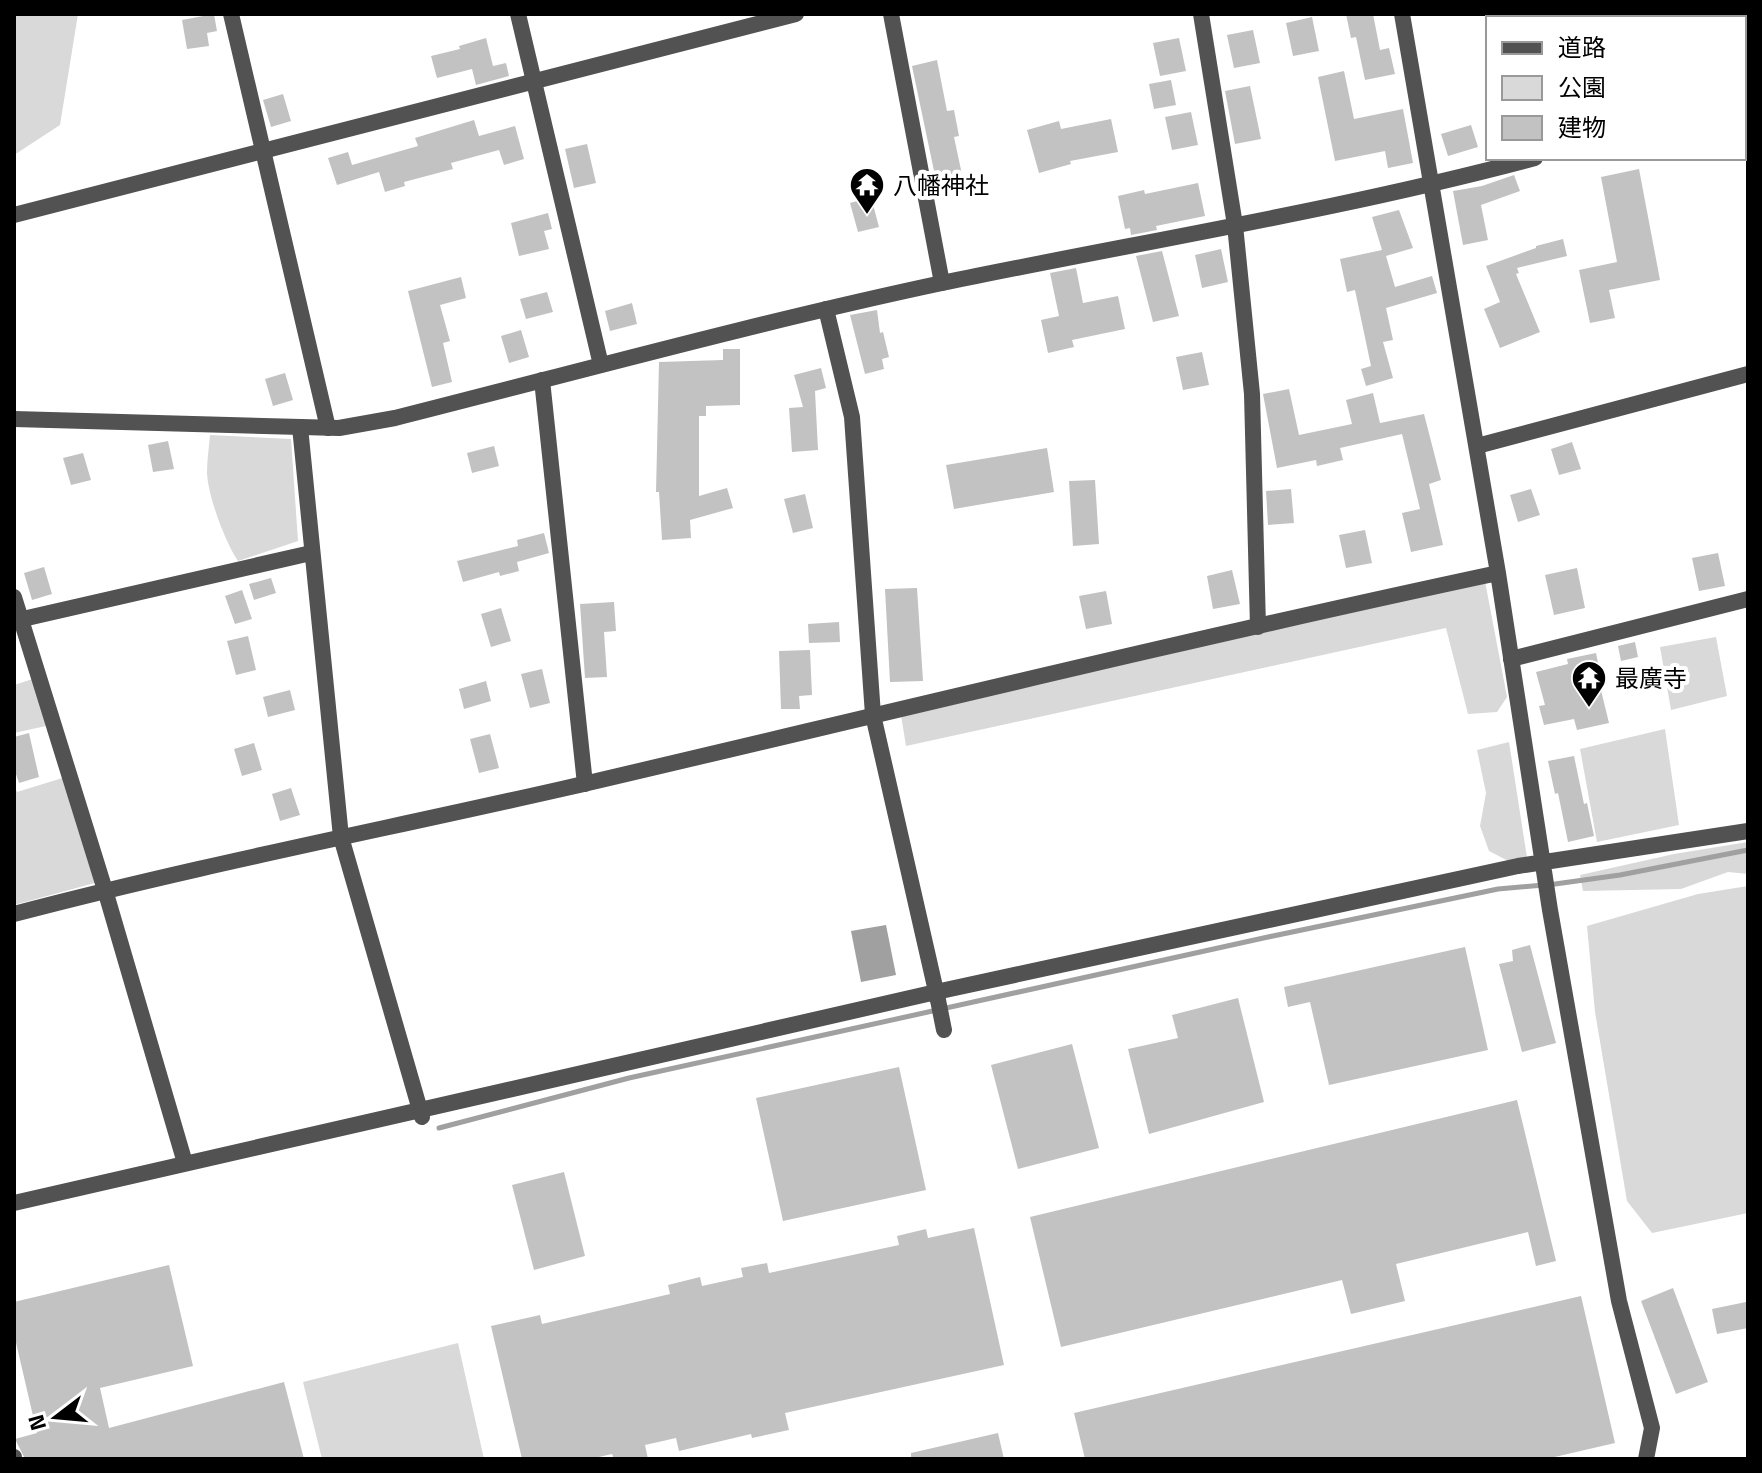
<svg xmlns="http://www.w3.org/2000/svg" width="1762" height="1473" viewBox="0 0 1762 1473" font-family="'Titillium Web','Noto Sans JP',sans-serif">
<rect width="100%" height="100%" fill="#fff"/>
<path fill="#d9d9d9" d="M14 14H78L60 125 14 155Z
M210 435 291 439 298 541 238 561C225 542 208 496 207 473 207 460 209 447 210 435Z
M1484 576 1507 697 1497 712 1468 714 1446 628 906 746 900 709Z
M1716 637 1727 696 1671 710 1660 647Z
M39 677 46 726 14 733V685Z
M1665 729 1679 825 1597 842 1580 749Z
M1509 742 1528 864 1518 866 1489 851 1480 826 1486 793 1477 750Z
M69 776 102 881 14 905V786L17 792Z
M1748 842V874L1728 872 1681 889 1583 891 1580 875 1674 854Z
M1748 886V1213L1652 1233 1627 1201 1595 1012 1587 926 1698 894Z
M458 1343 484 1459H322L303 1382Z"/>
<path fill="#a0a0a0" d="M886 925 896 975 861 982 851 931Z"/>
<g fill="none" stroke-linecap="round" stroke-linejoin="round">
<path stroke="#a0a0a0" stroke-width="5" d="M14 15 15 14
M439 1128 629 1078 1268 937 1498 889 1555 884 1620 875 1748 850"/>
</g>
<path fill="#c2c2c2" d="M214 14 217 31 207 33 209 46 187 49 182 20Z
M1346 14H1373L1380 50 1389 48 1395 74 1365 80 1356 37 1351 38Z
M1312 17 1319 51 1293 56 1286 23Z
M1253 30 1260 63 1234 68 1227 35Z
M486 38 493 66 506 63 509 76 476 85 472 69 437 78 431 56 460 49 459 46Z
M1179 38 1186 71 1160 76 1153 43Z
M937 60 947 111 954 110 959 136 954 137 964 184 938 190 912 66Z
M1344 71 1354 119 1403 109 1413 163 1388 168 1385 151 1335 161 1318 77Z
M1171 80 1176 105 1154 109 1149 84Z
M1250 86 1261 139 1235 144 1225 91Z
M283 94 291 121 271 127 263 100Z
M1191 112 1198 145 1172 150 1165 117Z
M1111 119 1118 152 1070 161 1071 164 1039 173 1027 130 1059 121 1061 129Z
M474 120 479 136 515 126 524 159 504 165 499 150 451 163 453 169 404 182 405 186 385 192 379 172 337 185 328 158 348 152 352 165 418 146 415 138Z
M1471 125 1478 147 1448 156 1441 134Z
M587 144 596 183 574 188 565 149Z
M1639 169 1660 280 1609 290 1615 318 1590 323 1579 270 1617 262 1601 177Z
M1514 175 1520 191 1481 205 1488 240 1463 245 1453 191 1482 186Z
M1198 183 1205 216 1156 226 1157 230 1131 235 1130 228 1125 229 1118 196 1144 190 1145 194Z
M871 197 879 227 858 232 850 203Z
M1399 210 1413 248 1386 256 1395 287 1432 276 1437 293 1386 308 1393 340 1383 342 1393 378 1366 386 1361 369 1371 366 1355 290 1347 292 1340 259 1382 250 1372 217Z
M548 213 552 229 544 231 549 249 519 256 511 223Z
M1563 239 1567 256 1517 268 1519 273 1516 274 1540 332 1500 348 1484 309 1500 302 1486 266 1536 248V246Z
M1221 249 1228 282 1202 288 1195 255Z
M1162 251 1179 316 1153 322 1136 256Z
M1076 268 1083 303 1118 296 1125 329 1072 340 1074 347 1048 353 1041 320 1059 316 1050 273Z
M461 277 466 298 440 305 450 341 443 343 452 382 432 387 408 291Z
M547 292 553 312 526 319 520 299Z
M632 303 637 324 610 331 605 311Z
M877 310 880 333 883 332 889 357 882 359 884 369 865 374 850 315Z
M521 330 529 357 509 363 501 336Z
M723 349H740V405L706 406V416H699V496L727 488 733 508 690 520 691 538 662 540 659 492H656L659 362 723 360Z
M1202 352 1209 385 1183 390 1176 357Z
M821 368 826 388 815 391 818 450 792 452 789 408 803 407 794 375Z
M285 373 293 400 273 406 265 379Z
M1289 389 1299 435 1352 424 1346 400 1373 393 1380 423 1424 414 1441 480 1429 484 1443 545 1411 552 1402 513 1420 509 1402 434 1340 448 1343 460 1317 466 1316 460 1277 468 1263 394Z
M168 441 174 469 153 472 148 445Z
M1572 442 1581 469 1559 475 1551 449Z
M494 446 499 466 472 473 467 453Z
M1047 448 1054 492 954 509 946 465Z
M83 453 91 480 71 485 63 458Z
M1095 480 1099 544 1073 546 1069 481Z
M1291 489 1294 523 1268 525 1266 491Z
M1531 489 1540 515 1518 522 1510 495Z
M805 494 813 528 793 533 784 499Z
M1365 530 1372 563 1346 568 1339 535Z
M544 533 549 553 517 562 519 571 500 576 499 572 463 582 457 561 518 546 517 540Z
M1718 553 1725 586 1699 591 1692 558Z
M44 567 52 594 32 600 24 573Z
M1577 568 1585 608 1554 615 1545 575Z
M1232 570 1240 604 1213 609 1207 576Z
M271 578 276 593 254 600 249 584Z
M917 588 923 681 890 682 885 589Z
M242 590 252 619 235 624 225 596Z
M1106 591 1112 624 1086 629 1079 596Z
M614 602 616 631 604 632 607 677 585 678 580 604Z
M501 608 511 641 491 647 481 614Z
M839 622 840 642 809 643 808 624Z
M248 636 256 670 236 675 227 641Z
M1635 642 1638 657 1621 661 1618 646Z
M810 650 812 695 799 696 800 709H781L779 651Z
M1596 653 1601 677 1598 678 1609 723 1577 730 1574 719 1544 725 1539 706 1545 705 1536 672 1568 664 1567 659Z
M542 669 550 703 530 708 521 674Z
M486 681 491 701 464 709 459 689Z
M290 690 295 710 268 717 263 697Z
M29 733 39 777 19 783 14 768V737Z
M490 734 499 768 479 773 470 739Z
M254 743 262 770 242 776 234 749Z
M1574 756 1584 804 1587 803 1594 836 1568 842 1558 793 1555 794 1548 761Z
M291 788 300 815 280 821 272 794Z
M1530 945 1556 1043 1522 1052 1499 964 1513 961 1512 950Z
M1465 947 1488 1050 1329 1085 1310 1002 1288 1007 1284 987Z
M1238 998 1264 1102 1149 1134 1128 1049 1178 1038 1172 1015Z
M1072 1044 1099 1148 1018 1169 991 1065Z
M899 1067 926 1190 783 1221 756 1098Z
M1517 1100 1556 1261 1536 1266 1528 1232 1396 1264 1405 1301 1351 1314 1342 1280 1061 1347 1030 1217Z
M564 1172 585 1256 534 1270 512 1185Z
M974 1228 1004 1365 785 1413 789 1430 752 1438 751 1434 679 1451 676 1438 645 1445 648 1459H614L612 1454 590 1459H522L491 1326 540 1315 542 1324 670 1294 668 1285 700 1277 702 1286 743 1277 741 1268 767 1263 769 1273 899 1245 897 1236 926 1229 928 1238Z
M169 1265 193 1366 100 1388 109 1428 284 1382 304 1459H25L15 1439 37 1433 14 1334V1302Z
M1673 1288 1708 1382 1676 1394 1641 1301Z
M1581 1296 1615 1443 1546 1459H1085L1074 1413Z
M1746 1302 1748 1328 1717 1334 1712 1309Z
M998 1433 1004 1459H911V1453Z"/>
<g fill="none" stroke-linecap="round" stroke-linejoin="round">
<path stroke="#525252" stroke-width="16" d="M231 14 328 428
M891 14 942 283
M1201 14 1235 225 1252 394 1258 627
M14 215 796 14
M826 309 852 417 873 715
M542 380 585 784
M300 427 341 837
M1477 446 1748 374
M14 597 105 890 185 1163
M14 621 311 553
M1511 659 1748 599
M938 1000 944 1030"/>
<path stroke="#525252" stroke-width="16" d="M518 14 601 365
M1402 14 1498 573 1550 910 1619 1301 1652 1428 1646 1459
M1744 102 1748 100
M14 419 339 428 395 418C577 372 759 322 942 283 1140 242 1340 210 1535 158
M873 715 938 1000
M341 837 422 1117
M14 914C204 864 397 827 588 783 891 712 1193 638 1498 573
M14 1203 936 992 1518 866 1748 831
M14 1457V1459"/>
</g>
<defs>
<symbol id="temple-pin" viewBox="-11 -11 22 30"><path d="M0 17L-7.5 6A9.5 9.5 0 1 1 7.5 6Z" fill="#000" stroke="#fff"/><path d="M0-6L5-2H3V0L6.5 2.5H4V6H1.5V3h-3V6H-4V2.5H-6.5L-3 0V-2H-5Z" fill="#fff"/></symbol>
</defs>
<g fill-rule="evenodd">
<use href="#temple-pin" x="847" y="165" width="40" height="54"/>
<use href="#temple-pin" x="1569" y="658" width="40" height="54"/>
</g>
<g text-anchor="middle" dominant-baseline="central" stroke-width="8" stroke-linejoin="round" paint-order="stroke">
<g font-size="24" fill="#000" stroke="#fff" text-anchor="start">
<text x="893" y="185">八幡神社</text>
<text x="1615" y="678">最廣寺</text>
</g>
</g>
<rect width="1762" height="1473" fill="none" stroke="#000000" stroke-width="32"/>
<rect x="1486" y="16" width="260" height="144" fill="#ffffff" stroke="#999999" stroke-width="2"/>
<rect x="1502" y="42" width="40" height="12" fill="#525252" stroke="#999999" stroke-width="2"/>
<text x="1558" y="56" font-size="24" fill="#000000">道路</text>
<rect x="1502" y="76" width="40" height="24" fill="#d9d9d9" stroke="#999999" stroke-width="2"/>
<text x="1558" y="96" font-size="24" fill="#000000">公園</text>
<rect x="1502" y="116" width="40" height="24" fill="#c2c2c2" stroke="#999999" stroke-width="2"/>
<text x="1558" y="136" font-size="24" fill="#000000">建物</text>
<g transform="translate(56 1417) rotate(254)" stroke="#ffffff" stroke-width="6" paint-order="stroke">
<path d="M0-6L14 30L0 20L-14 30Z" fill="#000000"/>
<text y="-12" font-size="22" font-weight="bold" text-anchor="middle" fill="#000000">N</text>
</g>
</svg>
